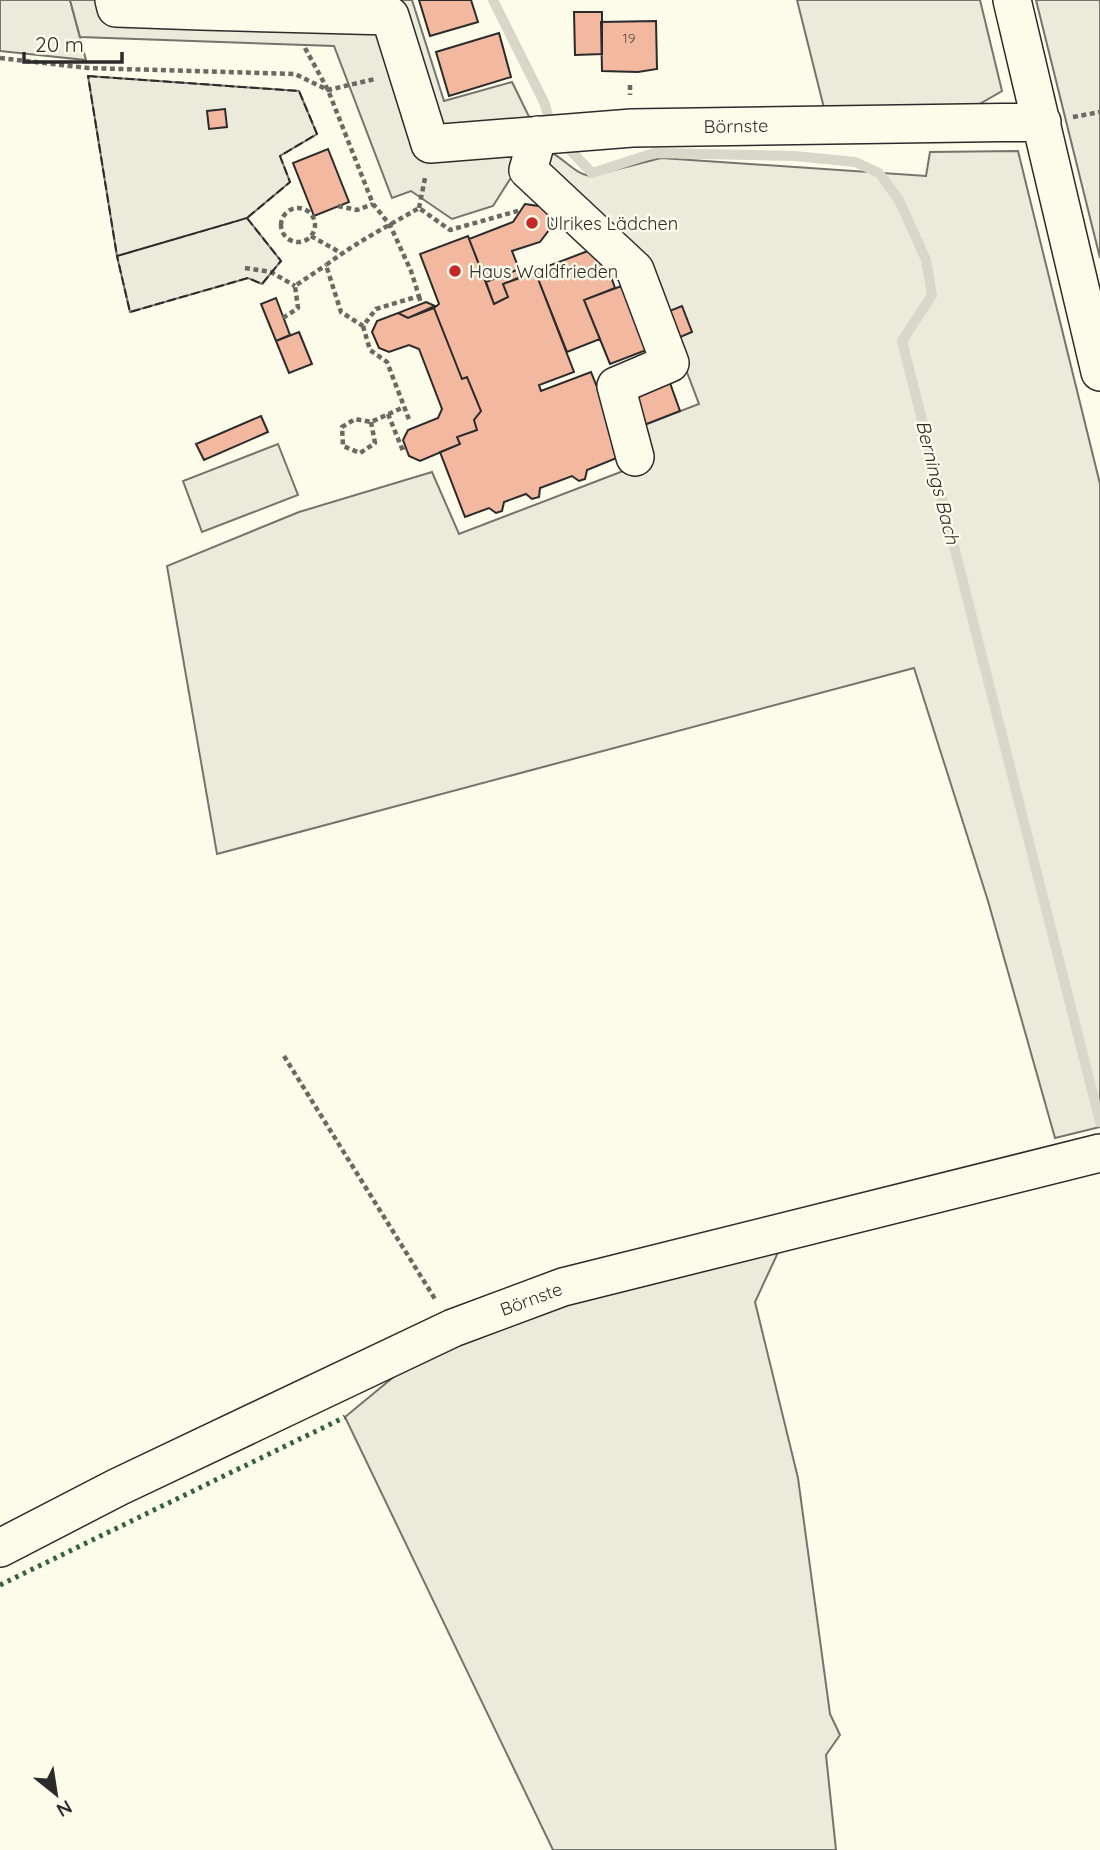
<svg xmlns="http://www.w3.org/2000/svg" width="1100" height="1850" viewBox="0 0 1100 1850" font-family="Quicksand,sans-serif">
<rect width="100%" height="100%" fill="#fdfbea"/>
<path fill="#ecebdb" stroke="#74746e" stroke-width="2" d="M0 0H70L86 60 0 51Z
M797 0H980L1002 91 976 106 824 108Z
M1036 0H1100V258Z
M88 76 299 91 317 134 280 156 290 182 247 218 281 261 262 284 248 278 130 312 117 256Z
M1018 151 1100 484V1127L1055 1138 988 901 914 668 217 854 167 566 299 512 432 472 459 534 644 463 639 427 699 404 648 270 538 164 552 153C563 158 576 175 591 176L661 158 926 176 930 152Z
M278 444 298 495 202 532 183 481Z
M788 1231 755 1302 798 1478 830 1714 840 1735 826 1755 836 1850H553L345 1417 453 1328Z"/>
<path fill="#eceadb" stroke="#74746e" stroke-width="2" d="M70 0H412L444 101 512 82 538 135 493 206 452 219 411 191 392 198 334 46 80 37Z"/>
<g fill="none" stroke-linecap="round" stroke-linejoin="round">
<path stroke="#d8d7c9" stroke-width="10" d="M493 0 544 102 549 118
M570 150 592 173 654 153 795 156 855 162 879 173 899 200 926 260 932 295 902 341 1100 1122"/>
</g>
<path fill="#f2b8a0" stroke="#2b2b2b" stroke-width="2" d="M419 0H471L478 22 430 36Z
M574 12H602V54L575 55Z
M656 21 657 69 638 72 602 71 601 22Z
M499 33 511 77 449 96 436 52Z
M225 109 227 127 209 129 207 111Z
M328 149 349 202 314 216 293 163Z
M525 204 545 207 552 226 540 242 512 251 519 269 486 282 469 239 513 222Z
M468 236 494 304 508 297 503 284 535 271 574 372 539 385 541 391 591 372 624 455 587 470 585 479 579 481 572 476 540 488 539 497 532 499 526 494 504 502 502 511 496 513 489 508 465 517 440 452 460 444 457 437 477 430 474 420 481 411 467 377 462 379 434 308 439 304 420 254Z
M588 251 609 271 615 288 584 300 600 339 567 352 535 271Z
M519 269 523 277 503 284 508 297 494 304 486 282Z
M624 285 649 349 610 364 584 300Z
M276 298 290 335 276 341 261 304Z
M426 302 435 306 408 318 398 313Z
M682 306 692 332 678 338 667 312Z
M434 308 462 379 467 377 481 411 474 420 477 430 457 437 460 444 420 461 409 456 403 440 408 430 438 418 442 409 419 349 409 345 389 352 379 348 372 332 377 321 398 313 408 318Z
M299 332 312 364 289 373 276 341Z
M670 383 680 411 639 427 629 399Z
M261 416 268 432 204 460 196 444Z"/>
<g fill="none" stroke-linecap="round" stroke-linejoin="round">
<defs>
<path id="minor" d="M114 0 116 8 201 11
M198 0 201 11 390 16 430 144 632 128 1042 122
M1012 0 1100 372
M538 135 528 170 635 270 670 363 616 386 635 457
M0 1548 118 1487 453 1328 563 1287 1100 1153"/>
</defs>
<use href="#minor" stroke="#2b2b2b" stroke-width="40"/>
<path stroke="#6a6964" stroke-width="4.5" stroke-dasharray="5 3.5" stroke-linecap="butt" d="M305 48 328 90 373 204 390 225 411 271 419 296 376 309 363 326 341 312 326 265C355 243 388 226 419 208L450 230 521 210
M0 58 88 68 295 74 328 90 375 79
M630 85V95
M1073 117 1100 112
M338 206 357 210 373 204
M419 208 425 178
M281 225a17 17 0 1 1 34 0a17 17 0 1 1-34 0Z
M311 236 341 253
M245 268 271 272 295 286
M419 296 421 304
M283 318 298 308 295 286 326 265
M363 326 370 350 387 362 410 422
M388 414 403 451 406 449
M371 422 375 443 360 453 343 446 342 427 355 419 371 422 404 407
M284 1056 435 1299"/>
<use href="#minor" stroke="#fdfbea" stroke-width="37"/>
<path stroke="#34623c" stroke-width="5" stroke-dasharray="3.5 5" stroke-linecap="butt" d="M0 1585 345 1417"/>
<path stroke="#2b2b2b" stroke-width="2" stroke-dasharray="9 3.5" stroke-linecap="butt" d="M88 76 299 91 317 134 280 156 290 182 247 218 117 256Z
M247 218 281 261 262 284 248 278 130 312 117 256Z"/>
</g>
<g fill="#c62828" stroke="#fdfbea" stroke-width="2.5">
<circle cx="532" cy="223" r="7"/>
<circle cx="455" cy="271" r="7"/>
</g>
<g text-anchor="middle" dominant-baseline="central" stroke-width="5" stroke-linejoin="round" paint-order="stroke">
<g font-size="14" fill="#5d4e48">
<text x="629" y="38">19</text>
</g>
<g font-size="18" fill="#2b2b2b" stroke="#fdfbea">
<text transform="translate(736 126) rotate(-1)">Börnste</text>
<text transform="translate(531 1299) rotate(-20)">Börnste</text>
</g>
<g font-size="18" fill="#2b2b2b" stroke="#fdfbea" text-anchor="start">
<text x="546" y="223">Ulrikes Lädchen</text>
<text x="469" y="271">Haus Waldfrieden</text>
</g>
<g font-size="19" font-style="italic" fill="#2b2b2b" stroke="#fdfbea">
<text transform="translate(938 482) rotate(76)">Bernings Bach</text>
</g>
</g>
<g transform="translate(56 1794) rotate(150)" stroke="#fdfbea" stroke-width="5" paint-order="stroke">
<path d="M0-5L12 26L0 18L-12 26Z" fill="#2b2b2b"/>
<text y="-10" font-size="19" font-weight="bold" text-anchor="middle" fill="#2b2b2b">N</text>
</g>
<path d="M24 52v10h98v-10" fill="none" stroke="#2b2b2b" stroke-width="3.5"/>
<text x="35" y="52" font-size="21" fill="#2b2b2b" stroke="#fdfbea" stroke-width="5" paint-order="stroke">20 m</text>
</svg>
